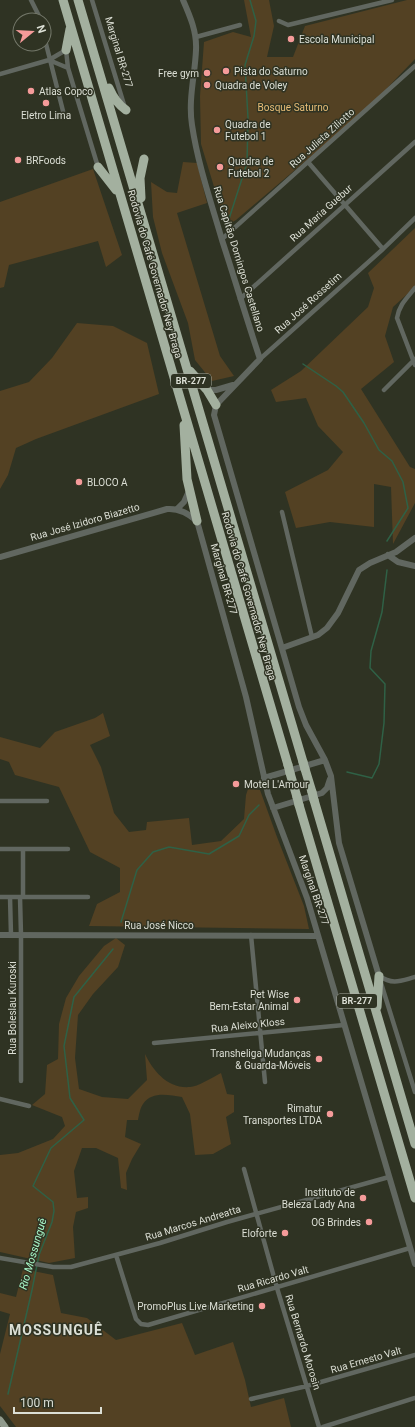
<svg xmlns="http://www.w3.org/2000/svg" width="415" height="1427" viewBox="0 0 415 1427" font-family="Roboto,sans-serif">
<rect width="100%" height="100%" fill="#2f3323"/>
<path fill="#534123" d="M244 0H269L274 26 267 57H293L305 26 407 0H415V59L369 107 236 220 226 226 201 144 200 96 204 42 233 32 251 37Z
M183 162 197 163 207 203 177 213 220 356 234 376 212 381 195 360 188 323 162 253 153 217 151 182 167 192 177 193Z
M93 169 122 255 106 267 98 241 9 265 4 287 0 288V202Z
M415 228V287L393 307 385 336 394 362 361 389 410 467 415 469V503L393 544 391 487 374 484V527L330 522 296 528 285 492 328 470 343 452 318 426 306 398 276 402 271 390 301 371 368 307 374 288 368 273Z
M77 323 113 326 147 343 159 394 36 439 16 448 8 475 0 489V391L29 382 52 358Z
M103 713 110 736 90 745 101 767 114 813 129 832 146 830 147 822 189 818 192 845 221 841 244 819 246 795 248 789 260 790 277 837 304 906 309 929 89 926 97 904 120 892V868L90 852 59 787 15 775 9 762 0 759V737L40 748 55 732 95 718Z
M116 938 125 945 118 967 93 994 78 1015 75 1058 79 1089 102 1097 128 1099 147 1080 145 1054C153 1071 168 1089 190 1087 197 1087 213 1077 221 1073L227 1094 234 1095V1112L226 1117 231 1144 213 1154 195 1155 190 1114 182 1097C168 1095 152 1091 143 1104 140 1108 139 1115 138 1120H127L125 1137 141 1144 132 1159 126 1173 127 1190 121 1188 118 1158 96 1148H82L74 1171 77 1198 88 1197V1208L76 1212 73 1227 75 1258 49 1263 0 1252V1155L18 1153 53 1139 65 1126 62 1117 32 1105 45 1094 47 1065 58 1059 59 1024 66 998 79 976 104 946Z
M23 1269 53 1275 61 1313 87 1318 116 1340 182 1323 195 1355 233 1342 245 1380 251 1407 284 1398 291 1427H16L0 1406V1354L10 1314 0 1311V1293L16 1297Z"/>
<g fill="none" stroke-linecap="round" stroke-linejoin="round">
<path stroke="#2f6146" stroke-width="1.5" d="M228 222 247 163 248 118 245 65 254 36 256 21 250 0
M303 364 336 386 343 392 364 423 379 450 392 461 403 482 408 508 387 541
M347 772 372 778 379 764 384 723 385 684 370 668 371 651 382 612 387 570
M121 922 137 870 153 852 169 847 209 854 239 836 249 815 259 805
M8 1394 32 1290 39 1255 52 1222 54 1211 53 1202 33 1186 51 1148 84 1120 70 1098 64 1046 74 997 113 949"/>
<path stroke="#616760" stroke-width="4.5" d="M31 0 41 20
M92 0 125 108
M279 21 288 25 392 0
M44 36 63 111
M196 37 240 25
M66 50 68 68 98 167
M49 60 68 68
M0 74 49 60 66 50
M308 162 383 249
M222 239 415 66
M415 288C407 298 399 305 397 318L415 365
M240 299 415 142
M260 359 383 249 415 218
M384 390 415 359
M282 512 312 637
M0 801H47
M0 849H68
M0 897H88
M10 897 11 935
M20 897 21 935V1081
M23 897V849
M251 935 265 1082
M379 976C393 985 400 981 415 977
M381 983 415 1092
M154 1043 344 1025
M0 1099 29 1106
M244 1169 277 1288 319 1427
M116 1255 136 1319 141 1324 148 1325 410 1248
M0 1258 53 1267H71L160 1243 227 1222 389 1177
M251 1399 307 1386 415 1355
M323 1427 415 1398"/>
<path stroke="#616760" stroke-width="6" d="M183 0C190 16 197 32 196 50 195 75 188 100 192 125 198 165 211 202 222 240 235 280 247 320 260 359L216 405 214 415 299 707 306 725 325 760 331 776 339 843 379 976
M207 390H216L233 385
M177 509 184 502 189 491
M388 555 398 562 415 566
M0 557 167 509C179 508 188 513 197 521L246 697 268 794 307 898 415 1264
M282 648 318 635 327 628 338 613 359 570 370 563 396 552 415 538
M264 778 325 760
M273 808 322 793 327 788 330 779
M0 935 318 936"/>
<path stroke="#919b8d" stroke-width="7" d="M0 1420 5 1427"/>
<path stroke="#a3b09f" stroke-width="9" d="M63 0 288 765
M78 0 303 762
M66 50 70 29
M109 88C113 97 117 104 126 110
M98 167 116 190
M141 198 140 178 144 159
M190 371 207 390 216 405
M184 425 187 479 197 521
M305 769 312 792
M290 773 297 797
M314 800 415 1144
M299 805 415 1198
M377 1007 379 976"/>
<path stroke="#a3b09f" stroke-width="9" d="M303 762 305 769
M288 765 290 773
M312 792 314 800
M297 797 299 805"/>
</g>
<g fill="#f59b9a" stroke="#2f3323" stroke-width="1.5">
<circle cx="291" cy="39" r="4"/>
<circle cx="226" cy="71" r="4"/>
<circle cx="207" cy="73" r="4"/>
<circle cx="207" cy="85" r="4"/>
<circle cx="31" cy="91" r="4"/>
<circle cx="46" cy="103" r="4"/>
<circle cx="217" cy="130" r="4"/>
<circle cx="18" cy="160" r="4"/>
<circle cx="220" cy="167" r="4"/>
<circle cx="79" cy="482" r="4"/>
<circle cx="236" cy="784" r="4"/>
<circle cx="297" cy="1000" r="4"/>
<circle cx="319" cy="1059" r="4"/>
<circle cx="330" cy="1114" r="4"/>
<circle cx="363" cy="1198" r="4"/>
<circle cx="369" cy="1222" r="4"/>
<circle cx="285" cy="1233" r="4"/>
<circle cx="262" cy="1306" r="4"/>
</g>
<g text-anchor="middle" dominant-baseline="central" stroke-width="3" stroke-linejoin="round" paint-order="stroke">
<g fill="#2f3323" stroke="#a8aba0" stroke-width="1">
<rect x="171" y="374" width="40" height="14" rx="3"/>
<rect x="337" y="994" width="40" height="14" rx="3"/>
</g>
<g font-size="9" font-weight="bold" fill="#dcdfd5">
<text x="191" y="381">BR-277</text>
<text x="357" y="1001">BR-277</text>
</g>
<g font-size="10" fill="#dcdfd5" stroke="#2f3323" text-anchor="start">
<text x="299" y="39">Escola Municipal</text>
<text x="234" y="71">Pista do Saturno</text>
<text x="199" y="73" text-anchor="end">Free gym</text>
<text x="215" y="85">Quadra de Voley</text>
<text x="39" y="91">Atlas Copco</text>
<text x="46" y="115" text-anchor="middle">Eletro Lima</text>
<text x="225" y="124">Quadra de<tspan x="225" dy="12">Futebol 1</tspan></text>
<text x="26" y="160">BRFoods</text>
<text x="228" y="161">Quadra de<tspan x="228" dy="12">Futebol 2</tspan></text>
<text x="87" y="482">BLOCO A</text>
<text x="244" y="784">Motel L'Amour</text>
<text x="289" y="994" text-anchor="end">Pet Wise<tspan x="289" dy="12">Bem-Estar Animal</tspan></text>
<text x="311" y="1053" text-anchor="end">Transheliga Mudanças<tspan x="311" dy="12">&amp; Guarda-Móveis</tspan></text>
<text x="322" y="1108" text-anchor="end">Rimatur<tspan x="322" dy="12">Transportes LTDA</tspan></text>
<text x="355" y="1192" text-anchor="end">Instituto de<tspan x="355" dy="12">Beleza Lady Ana</tspan></text>
<text x="361" y="1222" text-anchor="end">OG Brindes</text>
<text x="277" y="1233" text-anchor="end">Eloforte</text>
<text x="254" y="1306" text-anchor="end">PromoPlus Live Marketing</text>
</g>
<g font-size="10" fill="#dcdfd5" stroke="#2f3323">
<text transform="translate(119 52) rotate(73)">Marginal BR-277</text>
<text transform="translate(322 138) rotate(-42)">Rua Julieta Ziliotto</text>
<text transform="translate(321 213) rotate(-42)">Rua Maria Guebur</text>
<text transform="translate(239 259) rotate(73)">Rua Capitão Domingos Castellano</text>
<text transform="translate(155 274) rotate(74)">Rodovia do Café Governador Ney Braga</text>
<text transform="translate(308 303) rotate(-42)">Rua José Rossetim</text>
<text transform="translate(85 522) rotate(-16)">Rua José Izidoro Biazetto</text>
<text transform="translate(224 579) rotate(74)">Marginal BR-277</text>
<text transform="translate(249 596) rotate(74)">Rodovia do Café Governador Ney Braga</text>
<text transform="translate(314 890) rotate(71)">Marginal BR-277</text>
<text x="159" y="925">Rua José Nicco</text>
<text transform="translate(12 1008) rotate(-90)">Rua Boleslau Kuroski</text>
<text transform="translate(248 1025) rotate(-6)">Rua Aleixo Kloss</text>
<text transform="translate(193 1223) rotate(-17)">Rua Marcos Andreatta</text>
<text transform="translate(273 1279) rotate(-16)">Rua Ricardo Valt</text>
<text transform="translate(303 1342) rotate(73)">Rua Bernardo Morosin</text>
<text transform="translate(366 1360) rotate(-16)">Rua Ernesto Valt</text>
</g>
<g font-size="10" fill="#e8bd76" stroke="#2f3323">
<text x="293" y="107">Bosque Saturno</text>
</g>
<g font-size="11" font-style="italic" fill="#a8f8c9" stroke="#2f3323">
<text transform="translate(33 1254) rotate(-74)">Rio Mossunguê</text>
</g>
<g font-size="14" font-weight="bold" letter-spacing="1" fill="#dcdfd5" stroke="#2f3323">
<text x="56" y="1330">MOSSUNGUÊ</text>
</g>
</g>
<g transform="translate(32 32) rotate(72)"><circle r="19" fill="#2f3323" stroke="#74786a"/>
<path d="M0-3L7 15L0 10L-7 15Z" fill="#f59b9a"/>
<text y="-6" font-size="11" font-weight="bold" text-anchor="middle" fill="#dcdfd5">N</text>
</g>
<path d="M14 1407v6h87v-6" fill="none" stroke="#dcdfd5" stroke-width="2"/>
<text x="20" y="1407" font-size="12" fill="#dcdfd5" stroke="#2f3323" stroke-width="3" paint-order="stroke">100 m</text>
</svg>
